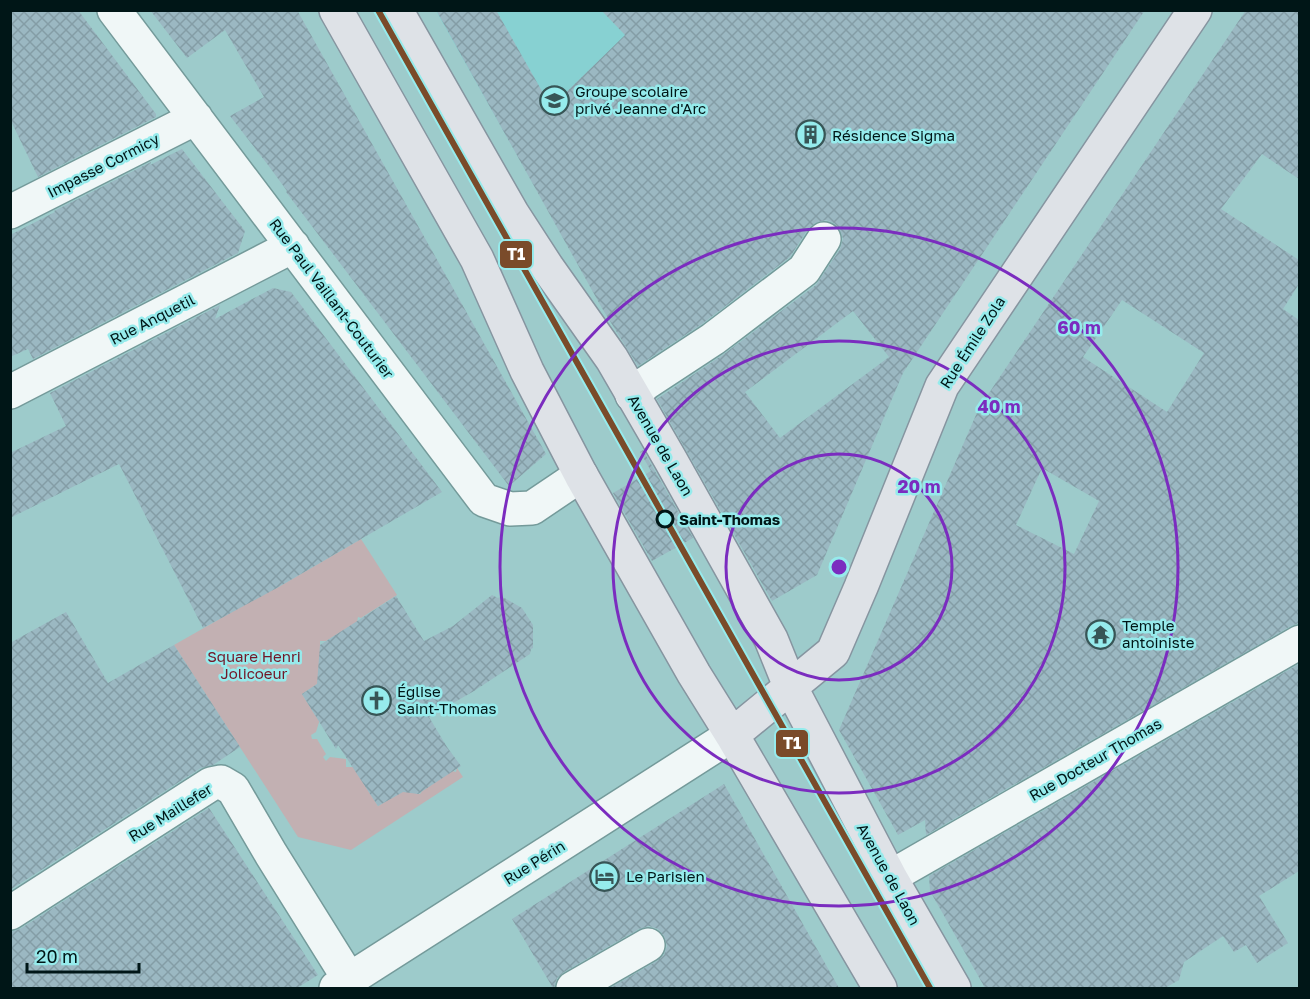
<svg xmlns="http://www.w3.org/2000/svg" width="1310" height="999" viewBox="0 0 1310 999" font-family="'Golos Text',sans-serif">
<defs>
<pattern id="building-cross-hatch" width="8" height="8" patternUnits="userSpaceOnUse" patternTransform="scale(1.5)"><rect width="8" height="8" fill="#9bb8c2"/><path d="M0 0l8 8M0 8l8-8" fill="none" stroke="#849da6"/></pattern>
</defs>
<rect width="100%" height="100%" fill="#9dcbcb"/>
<path fill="#87d1d2" d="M436 11H714L535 187Z"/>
<path fill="#c2b0b2" d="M361 539 397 595 361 618 358 617 357 622 326 641H320V646H326L340 669 302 694 315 715 320 719 316 732 311 735 312 739H317L326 754 323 757 326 761 330 757 346 759V767H353L378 806 414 785 415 793 420 794 422 791 452 771 456 772 457 768 463 777 351 850 298 837 174 645 274 588 275 589Z"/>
<path fill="url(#building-cross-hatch)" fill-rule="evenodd" d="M10 10H78L156 114V117L38 177 10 119Z
M150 10H297L546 454 509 486 286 192 287 191 268 165 230 116 264 97 225 30 187 58Z
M436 10H496L551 107 625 35 601 10H1145L903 373 817 575 772 601 657 399 724 354 816 285 840 249 843 239 840 230 834 223 826 220 815 223 808 229 790 257 702 324 638 366 603 310ZM853 311 889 357 780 438 745 392Z
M1246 10H1299V179L1262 154 1221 209 1299 260V284L1283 309 1299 320V623L1291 626 926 835 925 820 898 835 839 730 979 408ZM1122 300 1204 353 1167 412 1083 357ZM1042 468 1099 501 1074 554 1016 525Z
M182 149 245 231 238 253 33 359 28 349 10 357V235L55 212 54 211 151 162 150 165Z
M273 288 291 292 442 492 275 589 203 628 119 464 10 518V453L66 426 50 393 220 305 215 319Z
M643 450 693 538 652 561 613 493 651 471 640 452Z
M492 595 498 598 501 596 522 608 533 625V648L531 649 530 654 474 691 429 717 447 747 461 766 418 794 403 792 378 806 338 745 336 749 302 694 317 684 320 645 396 596 424 641 453 626Z
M66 612 108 683 174 645 240 747 213 765 201 768 10 890V643Z
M1299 664V871L1259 896 1288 943 1257 963 1246 945 1234 952 1223 936 1184 962 1179 980 1165 988H985L930 891 929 876Z
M724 784 839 988H610L657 961 664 955 667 946 664 936 658 929 649 926 639 929 564 972 557 978 554 988H553L512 919Z
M209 808 318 975 297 988H10V932L20 929Z"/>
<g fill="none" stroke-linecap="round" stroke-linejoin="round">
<defs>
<path id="minor" d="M114 10 484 500 510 509 532 508 581 475
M10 212 196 118
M10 392 293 246
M632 395 646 383 713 339 804 270 824 239
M890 877 1300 642
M10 913 211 784 221 782 233 789 271 854 349 979
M336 988 732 735
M573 988 648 945"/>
<path id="major" d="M336 10 477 259 527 371 581 475 694 674 732 735 880 988
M396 10 512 213 547 267 612 359 670 459 771 639 790 686 890 877 954 988
M732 735 833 652 861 587 942 386 1195 10"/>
</defs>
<use href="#minor" stroke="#749a9a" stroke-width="36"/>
<use href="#major" stroke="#8695a0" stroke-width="36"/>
<use href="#minor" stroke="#f0f7f7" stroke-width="33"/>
<use href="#major" stroke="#dee2e7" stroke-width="33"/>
<defs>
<path id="tram-1" d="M378 10 930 988"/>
</defs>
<use href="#tram-1" stroke="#96ebec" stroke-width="10"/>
<use href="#tram-1" stroke="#7a4b2a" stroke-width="6"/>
</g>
<g fill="none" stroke="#7b2cbf" stroke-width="3">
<circle cx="839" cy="567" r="113"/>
<circle cx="839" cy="567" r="226"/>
<circle cx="839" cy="567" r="339"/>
</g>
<defs>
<symbol id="school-ring" viewBox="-11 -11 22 22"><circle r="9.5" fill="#96ebec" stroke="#375556" stroke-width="1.5"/><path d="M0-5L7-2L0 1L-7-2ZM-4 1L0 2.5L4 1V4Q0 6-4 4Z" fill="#375556"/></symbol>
<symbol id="building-ring" viewBox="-11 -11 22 22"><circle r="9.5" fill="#96ebec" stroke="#375556" stroke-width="1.5"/><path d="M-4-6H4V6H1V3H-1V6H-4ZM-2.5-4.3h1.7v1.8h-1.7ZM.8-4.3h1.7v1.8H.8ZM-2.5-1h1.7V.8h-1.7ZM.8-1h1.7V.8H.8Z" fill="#375556"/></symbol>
<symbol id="temple-ring" viewBox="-11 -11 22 22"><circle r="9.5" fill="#96ebec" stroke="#375556" stroke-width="1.5"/><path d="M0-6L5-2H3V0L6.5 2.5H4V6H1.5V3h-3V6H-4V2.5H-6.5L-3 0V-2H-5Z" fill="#375556"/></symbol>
<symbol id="church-ring" viewBox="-11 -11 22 22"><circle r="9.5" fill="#96ebec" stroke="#375556" stroke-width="1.5"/><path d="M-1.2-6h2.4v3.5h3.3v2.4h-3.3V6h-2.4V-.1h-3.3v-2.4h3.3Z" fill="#375556"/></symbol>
<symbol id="hotel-ring" viewBox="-11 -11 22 22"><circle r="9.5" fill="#96ebec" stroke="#375556" stroke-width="1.5"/><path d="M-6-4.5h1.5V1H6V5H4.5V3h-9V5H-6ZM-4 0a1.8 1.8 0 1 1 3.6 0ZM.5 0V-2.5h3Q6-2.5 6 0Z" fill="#375556"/></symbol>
</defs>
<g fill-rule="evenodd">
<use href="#school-ring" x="538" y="84" width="33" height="33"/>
<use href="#building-ring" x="794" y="118" width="33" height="33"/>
<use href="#temple-ring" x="1084" y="618" width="33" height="33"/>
<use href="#church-ring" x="360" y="684" width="33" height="33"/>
<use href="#hotel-ring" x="588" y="860" width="33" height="33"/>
</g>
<circle fill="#96ebec" stroke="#001617" stroke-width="3" cx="665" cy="519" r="8"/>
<g text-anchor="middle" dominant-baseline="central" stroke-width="5" stroke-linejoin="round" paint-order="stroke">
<g font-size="15" fill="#001617" stroke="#96ebec" text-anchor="start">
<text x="575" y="91">Groupe scolaire<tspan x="575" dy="17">privé Jeanne d'Arc</tspan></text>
<text x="832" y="135">Résidence Sigma</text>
<text x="1122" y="625">Temple<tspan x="1122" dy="17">antoiniste</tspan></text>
<text x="397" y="691">Église<tspan x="397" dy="17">Saint-Thomas</tspan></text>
<text x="626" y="876">Le Parisien</text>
</g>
<g font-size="15" fill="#001617" stroke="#96ebec">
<text transform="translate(103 165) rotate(-27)">Impasse Cormicy</text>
<text transform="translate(332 298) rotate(53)">Rue Paul Vaillant-Couturier</text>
<text transform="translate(152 319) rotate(-27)">Rue Anquetil</text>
<text transform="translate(972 342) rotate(-57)">Rue Émile Zola</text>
<text transform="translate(661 445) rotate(60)">Avenue de Laon</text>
<text transform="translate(1095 759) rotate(-30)">Rue Docteur Thomas</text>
<text transform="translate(170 812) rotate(-32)">Rue Maillefer</text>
<text transform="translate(534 862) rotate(-32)">Rue Périn</text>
<text transform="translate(889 874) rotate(61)">Avenue de Laon</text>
</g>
<g font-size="15" font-weight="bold" fill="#001617" stroke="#96ebec" text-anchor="start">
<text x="679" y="519">Saint-Thomas</text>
</g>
<g font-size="15" fill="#731727" stroke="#96ebec">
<text x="254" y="656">Square Henri<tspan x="254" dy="17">Jolicoeur</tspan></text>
</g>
</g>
<circle cx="839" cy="567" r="9" fill="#7b2cbf" stroke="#96ebec" stroke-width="3"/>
<g font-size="18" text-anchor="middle" font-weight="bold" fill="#7b2cbf" stroke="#96ebec" stroke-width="5" stroke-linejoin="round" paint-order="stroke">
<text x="1079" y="334">60 m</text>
<text x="999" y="413">40 m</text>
<text x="919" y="493">20 m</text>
</g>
<g stroke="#96ebec" stroke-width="2">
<rect x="499" y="240" width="34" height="29" rx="6" fill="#7a4b2a"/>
<rect x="775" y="729" width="34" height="29" rx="6" fill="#7a4b2a"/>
</g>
<g font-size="16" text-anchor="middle" font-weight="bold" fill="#fff">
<text x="516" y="260">T1</text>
<text x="792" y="749">T1</text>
</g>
<rect width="1310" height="999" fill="none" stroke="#001617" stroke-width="24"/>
<path d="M27 963v9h112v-9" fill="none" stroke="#001617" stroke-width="3"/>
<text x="36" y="963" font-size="18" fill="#001617" stroke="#96ebec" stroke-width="4.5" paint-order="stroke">20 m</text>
</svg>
